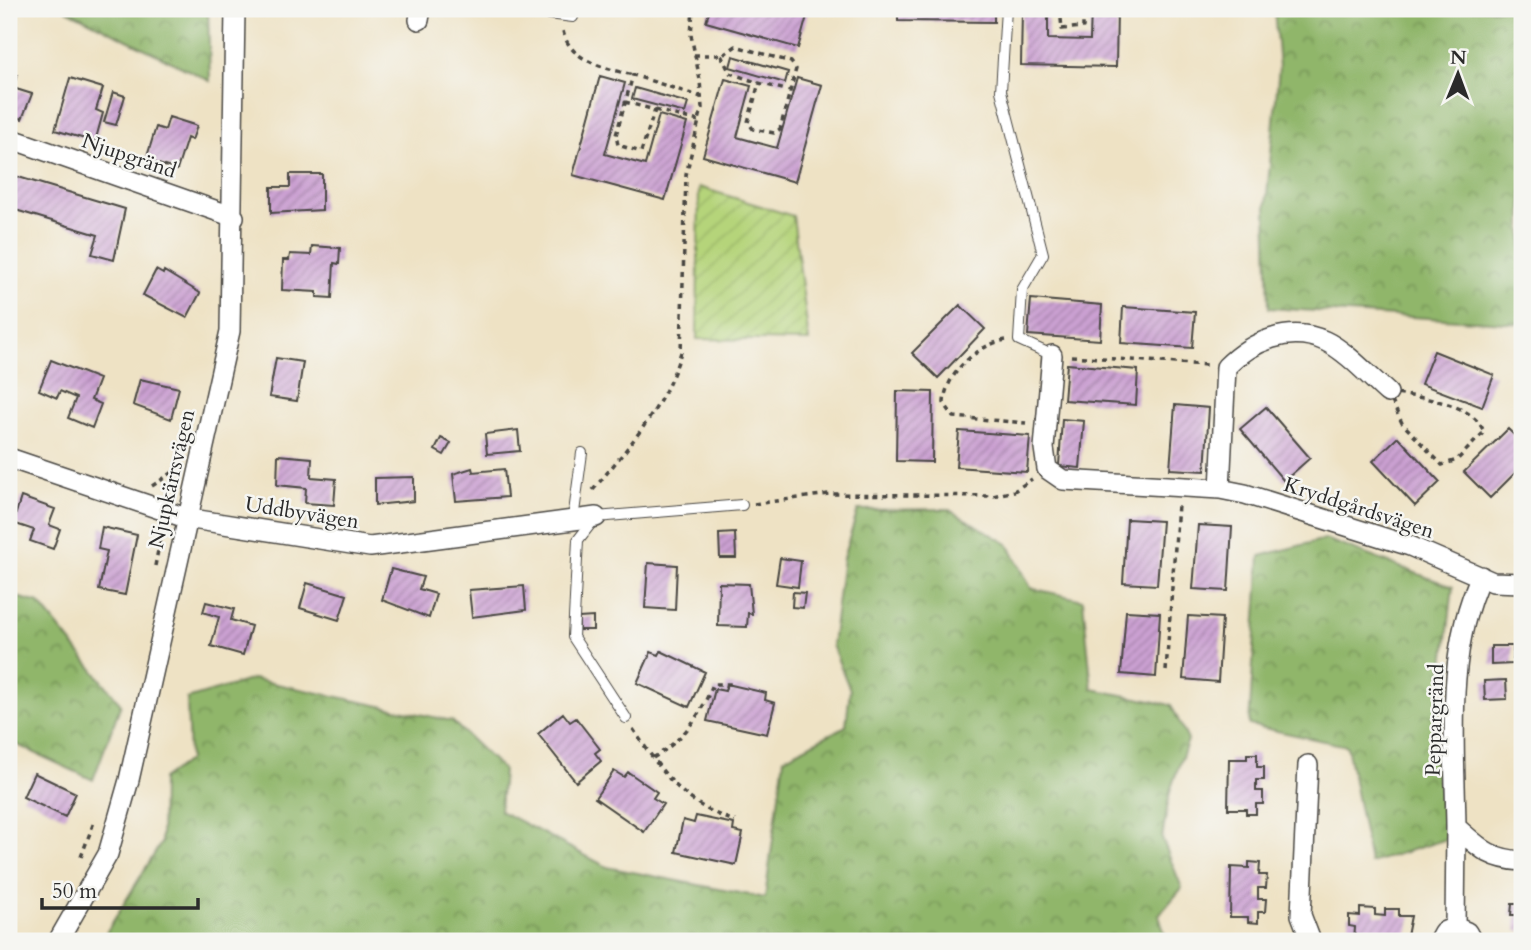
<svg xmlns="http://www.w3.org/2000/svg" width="1531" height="950" viewBox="0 0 1531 950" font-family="Cardo,serif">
<defs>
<pattern id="forest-crowns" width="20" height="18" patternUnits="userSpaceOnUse" patternTransform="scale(1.75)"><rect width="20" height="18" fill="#90b66a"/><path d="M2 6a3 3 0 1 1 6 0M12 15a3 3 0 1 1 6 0" fill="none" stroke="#769457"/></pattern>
<pattern id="garden-furrows" width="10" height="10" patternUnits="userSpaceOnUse" patternTransform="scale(1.75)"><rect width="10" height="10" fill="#b5d47a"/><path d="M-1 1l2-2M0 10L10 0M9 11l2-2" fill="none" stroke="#9cb66a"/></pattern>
<pattern id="building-hatch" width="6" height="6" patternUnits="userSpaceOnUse" patternTransform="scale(1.75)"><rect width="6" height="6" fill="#cba0d2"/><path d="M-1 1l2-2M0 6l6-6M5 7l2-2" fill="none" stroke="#a583ab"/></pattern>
</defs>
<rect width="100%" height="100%" fill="#f6f6f2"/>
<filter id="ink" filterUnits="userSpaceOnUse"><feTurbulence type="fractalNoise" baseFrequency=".0143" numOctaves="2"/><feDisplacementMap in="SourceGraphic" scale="14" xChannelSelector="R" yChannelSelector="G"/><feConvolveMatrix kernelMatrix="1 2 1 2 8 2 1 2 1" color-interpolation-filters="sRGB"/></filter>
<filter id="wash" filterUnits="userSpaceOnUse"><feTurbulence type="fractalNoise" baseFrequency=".00686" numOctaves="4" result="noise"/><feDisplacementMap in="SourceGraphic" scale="28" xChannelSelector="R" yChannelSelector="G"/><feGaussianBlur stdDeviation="1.57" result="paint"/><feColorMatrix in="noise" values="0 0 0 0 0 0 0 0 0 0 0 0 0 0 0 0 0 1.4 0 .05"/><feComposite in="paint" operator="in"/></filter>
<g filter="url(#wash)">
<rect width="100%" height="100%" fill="#eee2c4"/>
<path fill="url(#forest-crowns)" stroke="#5e704a" stroke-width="2" d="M65 9H208L210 81Z
M1274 9H1522V324L1269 308 1266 206 1279 67Z
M948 509 1008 544 1031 588 1083 600 1092 689 1171 705 1188 740 1170 791 1162 838 1182 888 1159 915 1167 941H101L161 843 162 779 189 760 187 699 253 679 452 721 503 770 500 811 607 867 765 898 784 758 846 726 850 690 832 645 843 558 858 510Z
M1325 539 1453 587 1433 760 1450 838 1370 863 1347 746 1249 725 1260 556Z
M9 595 39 603 121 704 93 780 9 741Z"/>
<path fill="url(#garden-furrows)" stroke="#708052" stroke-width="2" d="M699 187 793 216 809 341 697 339Z"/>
<g id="blocks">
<path fill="url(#building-hatch)" d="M710 9H761L780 14 781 9H809L798 48 706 22Z
M898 9H994V22L898 21Z
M1022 9H1048V39L1090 40 1091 9H1117L1116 67 1021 65Z
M733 56 788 72 785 83 730 67Z
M9 72 17 75 13 88 32 94 22 119 9 114Z
M600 76 625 83 605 154 645 165 659 115 687 123 665 200 573 175Z
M70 78 103 88 96 110 103 113 95 142 55 130Z
M797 78 822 85 795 182 703 156 725 79 751 86 737 137 777 148Z
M635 88 688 103 685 113 632 99Z
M113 92 125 96 116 125 104 122Z
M169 117 197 126 192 140 187 138 177 170 146 160 156 127 165 130Z
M290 174H322V210L271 213V187H290Z
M15 176 125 209 114 260 92 254 98 235 9 208Z
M312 246 340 248 339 264 334 263 332 298 317 297V292L282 290 283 260H289L290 254 311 255Z
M156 270 163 274 164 271 200 293 187 318 143 295Z
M1031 299 1102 305 1100 340 1028 335Z
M960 305 985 329 938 378 912 353Z
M1123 307 1195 312 1192 348 1121 343Z
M1434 351 1494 375 1482 407 1421 384Z
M276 358 303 362 297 401 269 397Z
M51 360 99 379 91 400 101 404 92 428 68 418 76 398 60 391 57 398 39 390Z
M1067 364 1138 370 1136 405 1064 400Z
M140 379 179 388 171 419 133 405Z
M897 391 933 392 932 462 896 461Z
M1175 405 1209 408 1205 471 1170 469Z
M1266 407 1310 458 1284 481 1240 429Z
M1062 419 1084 421 1080 468 1059 466Z
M1508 429 1522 443V466L1490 498 1464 472Z
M518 430 520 451 487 454 485 434Z
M959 431 1030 436 1027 472 956 467Z
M1398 437 1440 482 1415 506 1373 461Z
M441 438 451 443 444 455 435 450Z
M278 455 312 458 311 477 336 479 334 505 305 503 306 488 277 485Z
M472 468 473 472 504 469 507 497 456 501 453 474Z
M414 477V501L375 505V478Z
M21 497 55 509 49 525 60 529 53 549 30 541 34 530 13 523Z
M1127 519 1162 521 1157 585 1123 583Z
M1198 525 1232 527 1228 591 1193 589Z
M102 527 137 535 125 595 99 590 107 551 98 549Z
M735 533 736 558H720L719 534Z
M780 558 801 561 798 587 776 584Z
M648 563 677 565 675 610 645 608Z
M391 569 423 577 419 589 436 594 429 618 382 600Z
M307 583 347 595 339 620 300 608Z
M719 583 749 584 752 614 748 613 747 627 718 626Z
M524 586 526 610 472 617 469 590Z
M793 592 805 593 803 608 792 607Z
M206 602 234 609 231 620 251 626 243 655 211 646 219 617 203 612Z
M1126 611 1160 613 1156 677 1121 674Z
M1188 616 1222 618 1218 682 1183 679Z
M593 617V630H579V618Z
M1491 646H1513V664L1491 665Z
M661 651 705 672 689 707 637 683 651 652 659 655Z
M1506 680 1507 699 1485 700 1484 681Z
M727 684 766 693 765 700 775 703 767 734 707 721 715 689 725 691Z
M563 713 570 722 576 718 600 749 595 753 601 761 576 782 538 734Z
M1247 754H1257V767H1264V780H1256V791H1263V804H1256V814H1246V809H1228L1229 759H1247Z
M614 771 624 777 628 772 657 792 653 798 663 804 644 832 595 798Z
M34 773 76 793 65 817 23 797Z
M696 816 734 824 733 831 743 833 736 865 676 852 683 820 694 823Z
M1249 862 1260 863 1259 875H1267L1266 888H1258V899H1266L1265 912H1258V923L1248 922V917H1230L1231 867 1249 868Z
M1512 904H1522V931H1516L1517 915H1511Z
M1360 908 1375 909V915L1385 916V909H1399V916H1411L1406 941H1354L1355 927 1349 926V915L1360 916Z"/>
</g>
</g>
<g filter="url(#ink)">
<use href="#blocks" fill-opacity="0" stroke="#484642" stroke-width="2"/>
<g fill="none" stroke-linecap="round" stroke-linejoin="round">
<defs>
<path id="lane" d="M509 9 573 17
M1006 9 1001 91 1043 254 1022 290 1019 340 1052 355
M573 520 582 453
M626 718 573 637 578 540 596 517 742 505"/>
<path id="street" d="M419 20 421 9
M9 138 234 217
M1052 355 1044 448 1047 469 1063 480 1220 489 1245 494 1410 546 1493 582 1522 583
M9 458 186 518 370 547 596 517
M1220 489 1226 367C1252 341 1290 325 1325 341 1345 350 1371 378 1388 393
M1481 576C1445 652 1455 745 1456 827 1480 848 1489 859 1522 861
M1308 765 1301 915 1311 941
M1455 927 1456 827
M58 941 108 854 129 780 230 331 235 9
M1438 941 1443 932 1455 927 1467 932 1472 941"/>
</defs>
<use href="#lane" stroke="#484642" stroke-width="12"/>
<use href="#street" stroke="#484642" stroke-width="22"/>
<path stroke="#484642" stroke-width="3.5" stroke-dasharray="5 5" stroke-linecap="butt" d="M1060 9 1062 29 1083 27V9
M563 31C570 62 606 68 633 75
M694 55H723L736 46 791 62 796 69 780 129 774 133 753 129 748 122 759 83 790 91
M721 55 730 73 759 83
M625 102 655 110 641 152 618 145 616 135 633 75 701 97
M655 110 699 121
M1006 340C978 344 945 374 944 403L954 417 1026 423
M1071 356 1207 365
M1388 393C1417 397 1472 401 1484 432L1457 460 1442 465 1402 423Z
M152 486 178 469
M593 490C629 446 665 407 681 352L686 175 702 108 700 80 691 35 693 9
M754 504 829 494 993 496 1014 491 1032 479
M155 566 160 540 156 529
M1166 671 1178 505
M633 729C663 773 682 804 735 821
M653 758C683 740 700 717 713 684H732
M81 857 94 822
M33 941 39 933"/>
<use href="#lane" stroke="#fff" stroke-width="10"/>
<use href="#street" stroke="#fff" stroke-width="19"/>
</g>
</g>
<g text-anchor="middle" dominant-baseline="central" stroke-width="5" stroke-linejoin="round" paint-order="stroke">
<g font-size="21" fill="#2b2b2b" stroke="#f6f6f2">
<text transform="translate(129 156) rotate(19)">Njupgränd</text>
<text transform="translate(172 479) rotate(-77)">Njupkärrsvägen</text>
<text transform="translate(1359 508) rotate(18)">Kryddgårdsvägen</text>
<text transform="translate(302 513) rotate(9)">Uddbyvägen</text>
<text transform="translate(1435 720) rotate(-88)">Peppargränd</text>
</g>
</g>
<rect width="1531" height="950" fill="none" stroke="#f6f6f2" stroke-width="35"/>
<g transform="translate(1458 74) rotate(1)" stroke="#f6f6f2" stroke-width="5" paint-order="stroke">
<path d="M0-5L12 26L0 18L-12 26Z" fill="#2b2b2b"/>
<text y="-10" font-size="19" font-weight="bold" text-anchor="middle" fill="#2b2b2b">N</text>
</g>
<path d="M42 898v10h156v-10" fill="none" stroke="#2b2b2b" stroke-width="3.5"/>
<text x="52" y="898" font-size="21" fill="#2b2b2b" stroke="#f6f6f2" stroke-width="5" paint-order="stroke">50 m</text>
</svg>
